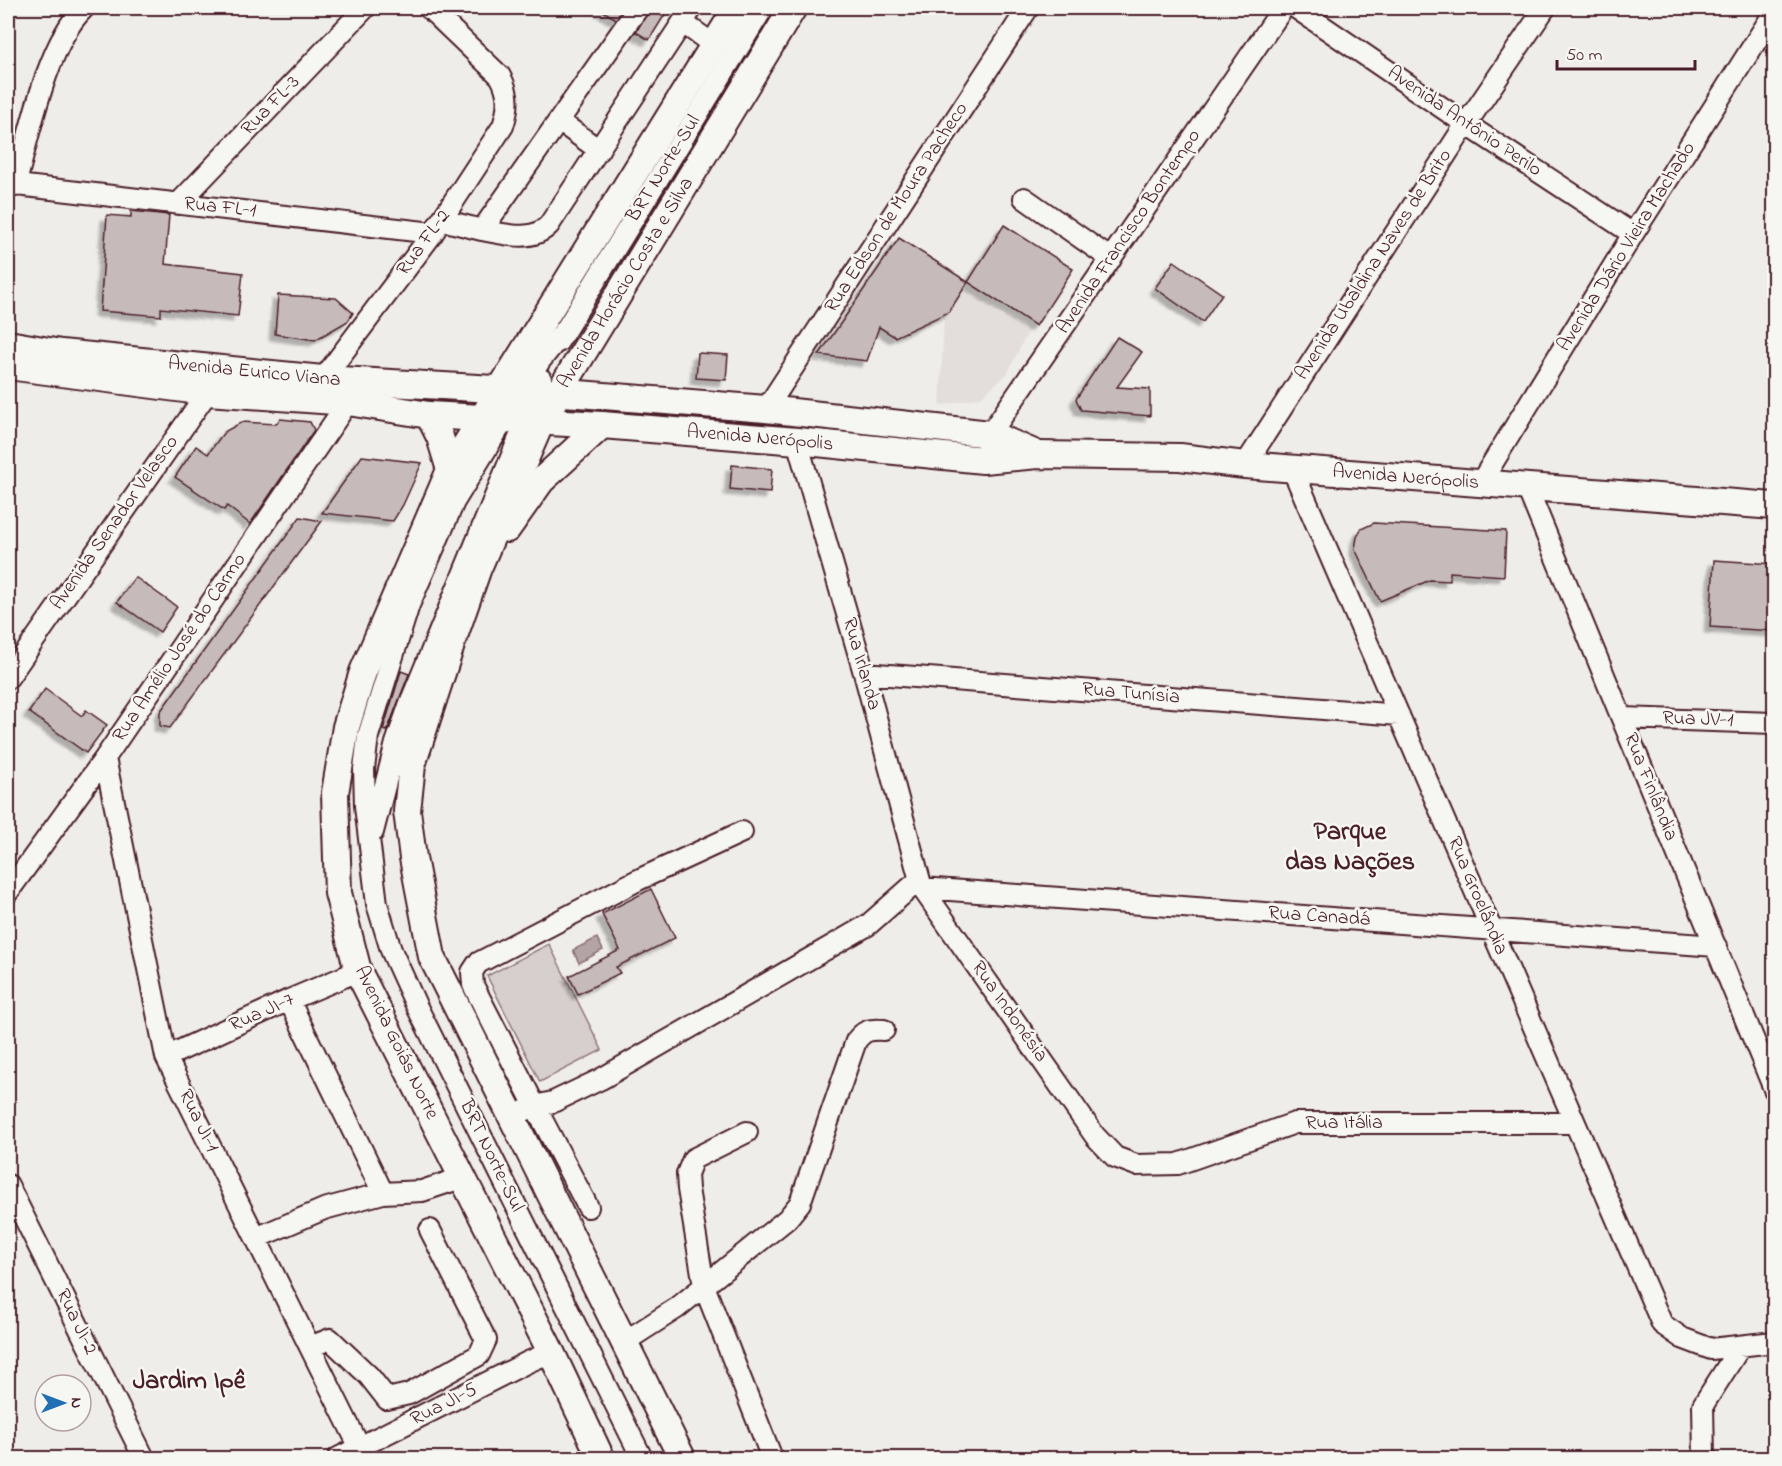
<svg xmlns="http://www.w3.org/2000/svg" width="1782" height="1466" viewBox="0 0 1782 1466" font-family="'Indie Flower',sans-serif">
<defs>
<filter id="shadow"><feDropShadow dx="-5.5" dy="5.5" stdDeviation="1.5" flood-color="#0004"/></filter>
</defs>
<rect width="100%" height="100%" fill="#efedea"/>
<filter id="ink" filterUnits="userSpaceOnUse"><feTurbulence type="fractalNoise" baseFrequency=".0167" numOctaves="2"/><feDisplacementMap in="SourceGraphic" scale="12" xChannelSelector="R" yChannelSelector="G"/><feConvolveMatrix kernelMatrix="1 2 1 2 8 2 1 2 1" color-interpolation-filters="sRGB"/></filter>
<g filter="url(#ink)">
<path fill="#e3dedc" d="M963 288 1029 330 1007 374 981 397 940 406 944 316Z"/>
<path fill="#d7cfce" stroke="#90777c" stroke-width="1.5" d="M549 944 602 1050 540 1082 487 976Z"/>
<path fill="#b4a4a5" stroke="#8a6f74" stroke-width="1.5" d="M597 938 603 950 579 963 573 950Z"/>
<path fill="#c6babb" stroke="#4a1f2b" stroke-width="1.5" filter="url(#shadow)" d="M598 8H624L616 19Z
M650 8H669L649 40 636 32Z
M131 211 169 215 165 264 243 273 238 316 161 308V316L100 311 107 215 131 217Z
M1004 225 1073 269 1036 326 968 282Z
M899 238 968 282 949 312 895 337 879 327 867 361 819 355Z
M1174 261 1222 294 1203 322 1155 288Z
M278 295 336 298 353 313 348 321 315 340 275 334Z
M1117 337 1142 352 1117 387 1150 389V416L1081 410 1076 399Z
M698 353 728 355 726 380 696 378Z
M280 419 310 422 314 430 250 524 227 506 224 510 175 477 196 446 208 454 224 432 242 422 276 424Z
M362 456 422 463 403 505 393 521 322 513Z
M732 465 772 469 770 493 730 489Z
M300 517 322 521 170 728 160 726V712Z
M1374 523 1506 531 1504 576 1450 572V581L1430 580 1380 601 1355 549 1357 537 1361 529Z
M1714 560 1774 564 1773 631 1710 627Z
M135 577 177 607 160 632 117 602Z
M401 671 409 674 387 731 383 730Z
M45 689 82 716 86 710 107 725 86 753 29 712Z
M651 889 675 938 616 967 620 973 578 994 569 976 620 950 602 914Z"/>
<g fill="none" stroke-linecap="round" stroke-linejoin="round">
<defs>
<path id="minor" d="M638 8 482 230C504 234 532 243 549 225L692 8
M1296 8 1466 124 1633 234
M683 23 714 45
M559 121 599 150
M8 184 433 233
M15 186C29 136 47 43 84 8
M1024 198 1111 259
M178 204 365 8
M442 220 482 230
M565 330 540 361 454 502 409 605 368 736 364 769 365 806 377 904 391 950 416 1005 642 1458
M558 342 763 8
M323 379 433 233 503 126C509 108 510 93 500 76L429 8
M766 409 1028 8
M797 441 864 673 922 888 1095 1136 1115 1157 1136 1165 1178 1164 1295 1123H1575
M987 445 990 434 1283 8
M1245 465 1466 124 1545 8
M1292 468 1662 1324 1682 1338 1711 1349 1774 1342
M1481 482 1633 234 1774 13
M1526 485 1774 1089
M864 673 1399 715
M8 678 214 383
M1622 718 1774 723
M105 758 166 1057 365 1458
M373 832 396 743 410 703 526 421 541 379
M742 832 638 880 478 963 472 972 473 985 535 1106 553 1102 601 1079 868 925 919 880
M922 888 1716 946
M8 892 105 758 348 402
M289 1000 383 1193
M166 1057 289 1000 358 971
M524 1111 535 1106 588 1207
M747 1132 693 1159 687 1174 688 1189 704 1286 772 1458
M8 1185 144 1458
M256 1238 324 1209 383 1193 422 1191 461 1178
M624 1342 677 1308 787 1219 800 1203 856 1041C864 1030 870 1029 884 1030
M310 1347 330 1339 369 1376 387 1399 409 1394 479 1355 486 1340 430 1230
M338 1458 528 1362 551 1352
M1704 1458 1703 1405 1740 1347"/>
<g id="major">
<path id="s1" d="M8 344 61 353 323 379 579 394 766 409 990 434 1036 454"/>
<path id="s2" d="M8 366 207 392 348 402 429 415 602 425 797 441 983 460 1038 455 1180 457 1245 465 1774 506"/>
<path d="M429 415 440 437 450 470"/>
<path d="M507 529 541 481 602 425"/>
<path d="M601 1458 551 1352 358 971 338 893 335 793 346 727 363 672 450 470 737 8"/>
<path id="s3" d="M682 1458 432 957 413 858 407 811 412 765 452 642 478 568 541 422 793 8"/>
</g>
</defs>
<use href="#minor" stroke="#4a1f2b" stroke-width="24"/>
<use href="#major" stroke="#4a1f2b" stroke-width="30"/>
<use href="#minor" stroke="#f6f6f2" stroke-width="20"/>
<use href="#major" stroke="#f6f6f2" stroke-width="26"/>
</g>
</g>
<g text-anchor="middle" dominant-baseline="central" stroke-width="5" stroke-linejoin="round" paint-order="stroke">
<g font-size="20" fill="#4a1f2b" stroke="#f6f6f2">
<text transform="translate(271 106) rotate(-46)">Rua FL-3</text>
<text transform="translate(1464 122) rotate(34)">Avenida Antônio Perilo</text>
<text transform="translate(664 169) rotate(-58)">BRT Norte-Sul</text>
<text transform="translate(220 208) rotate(6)">Rua FL-1</text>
<text transform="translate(897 208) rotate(-57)">Rua Edson de Moura Pacheco</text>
<text transform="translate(1129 232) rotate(-56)">Avenida Francisco Bontempo</text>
<text transform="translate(424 243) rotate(-54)">Rua FL-2</text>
<text transform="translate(1627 247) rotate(-58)">Avenida Dário Vieira Machado</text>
<text transform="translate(1374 265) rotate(-57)">Avenida Ubaldina Naves de Brito</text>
<text stroke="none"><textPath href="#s3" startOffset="1284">Avenida Horácio Costa e Silva</textPath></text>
<text stroke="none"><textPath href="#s1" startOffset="248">Avenida Eurico Viana</textPath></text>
<text stroke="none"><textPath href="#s2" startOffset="756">Avenida Nerópolis</textPath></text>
<text stroke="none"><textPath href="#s2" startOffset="1404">Avenida Nerópolis</textPath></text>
<text transform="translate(115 523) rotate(-55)">Avenida Senador Velasco</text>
<text transform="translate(180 648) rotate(-56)">Rua Amélio José do Carmo</text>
<text transform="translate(861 664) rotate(74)">Rua Irlanda</text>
<text transform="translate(1131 694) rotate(5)">Rua Tunísia</text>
<text transform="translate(1698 720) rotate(2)">Rua JV-1</text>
<text transform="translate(1650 787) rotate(68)">Rua Finlândia</text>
<text transform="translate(1477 896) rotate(67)">Rua Groelândia</text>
<text transform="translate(1319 917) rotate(4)">Rua Canadá</text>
<text transform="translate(1009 1012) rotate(55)">Rua Indonésia</text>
<text transform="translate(262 1013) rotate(-24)">Rua JI-7</text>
<text transform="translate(396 1043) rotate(64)">Avenida Goiás Norte</text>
<text transform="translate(198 1121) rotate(64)">Rua JI-1</text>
<text x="1344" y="1123">Rua Itália</text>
<text transform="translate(491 1156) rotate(64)">BRT Norte-Sul</text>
<text transform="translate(76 1322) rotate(64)">Rua JI-2</text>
<text transform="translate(444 1405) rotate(-27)">Rua JI-5</text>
</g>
<g font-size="26" font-weight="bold" fill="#4a1f2b" stroke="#f6f6f2">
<text x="1350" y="833">Parque<tspan x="1350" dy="30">das Nações</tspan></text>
<text x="189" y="1382">Jardim Ipê</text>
</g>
</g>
<rect width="1782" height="1466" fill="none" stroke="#f6f6f2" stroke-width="30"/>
<rect x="15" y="15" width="1752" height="1436" fill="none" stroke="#4a1f2b" stroke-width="2" filter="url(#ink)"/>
<g transform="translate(63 1403) rotate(90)"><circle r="28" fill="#f6f6f2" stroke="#b1a0a2" stroke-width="1.5"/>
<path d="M0-4.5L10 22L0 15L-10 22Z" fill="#1f6fb2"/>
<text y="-9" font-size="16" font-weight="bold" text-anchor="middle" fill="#4a1f2b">N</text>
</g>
<path d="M1557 60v9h138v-9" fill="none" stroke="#4a1f2b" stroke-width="3"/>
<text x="1566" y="60" font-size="18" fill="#4a1f2b" stroke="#f6f6f2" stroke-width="4.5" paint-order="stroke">50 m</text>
</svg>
